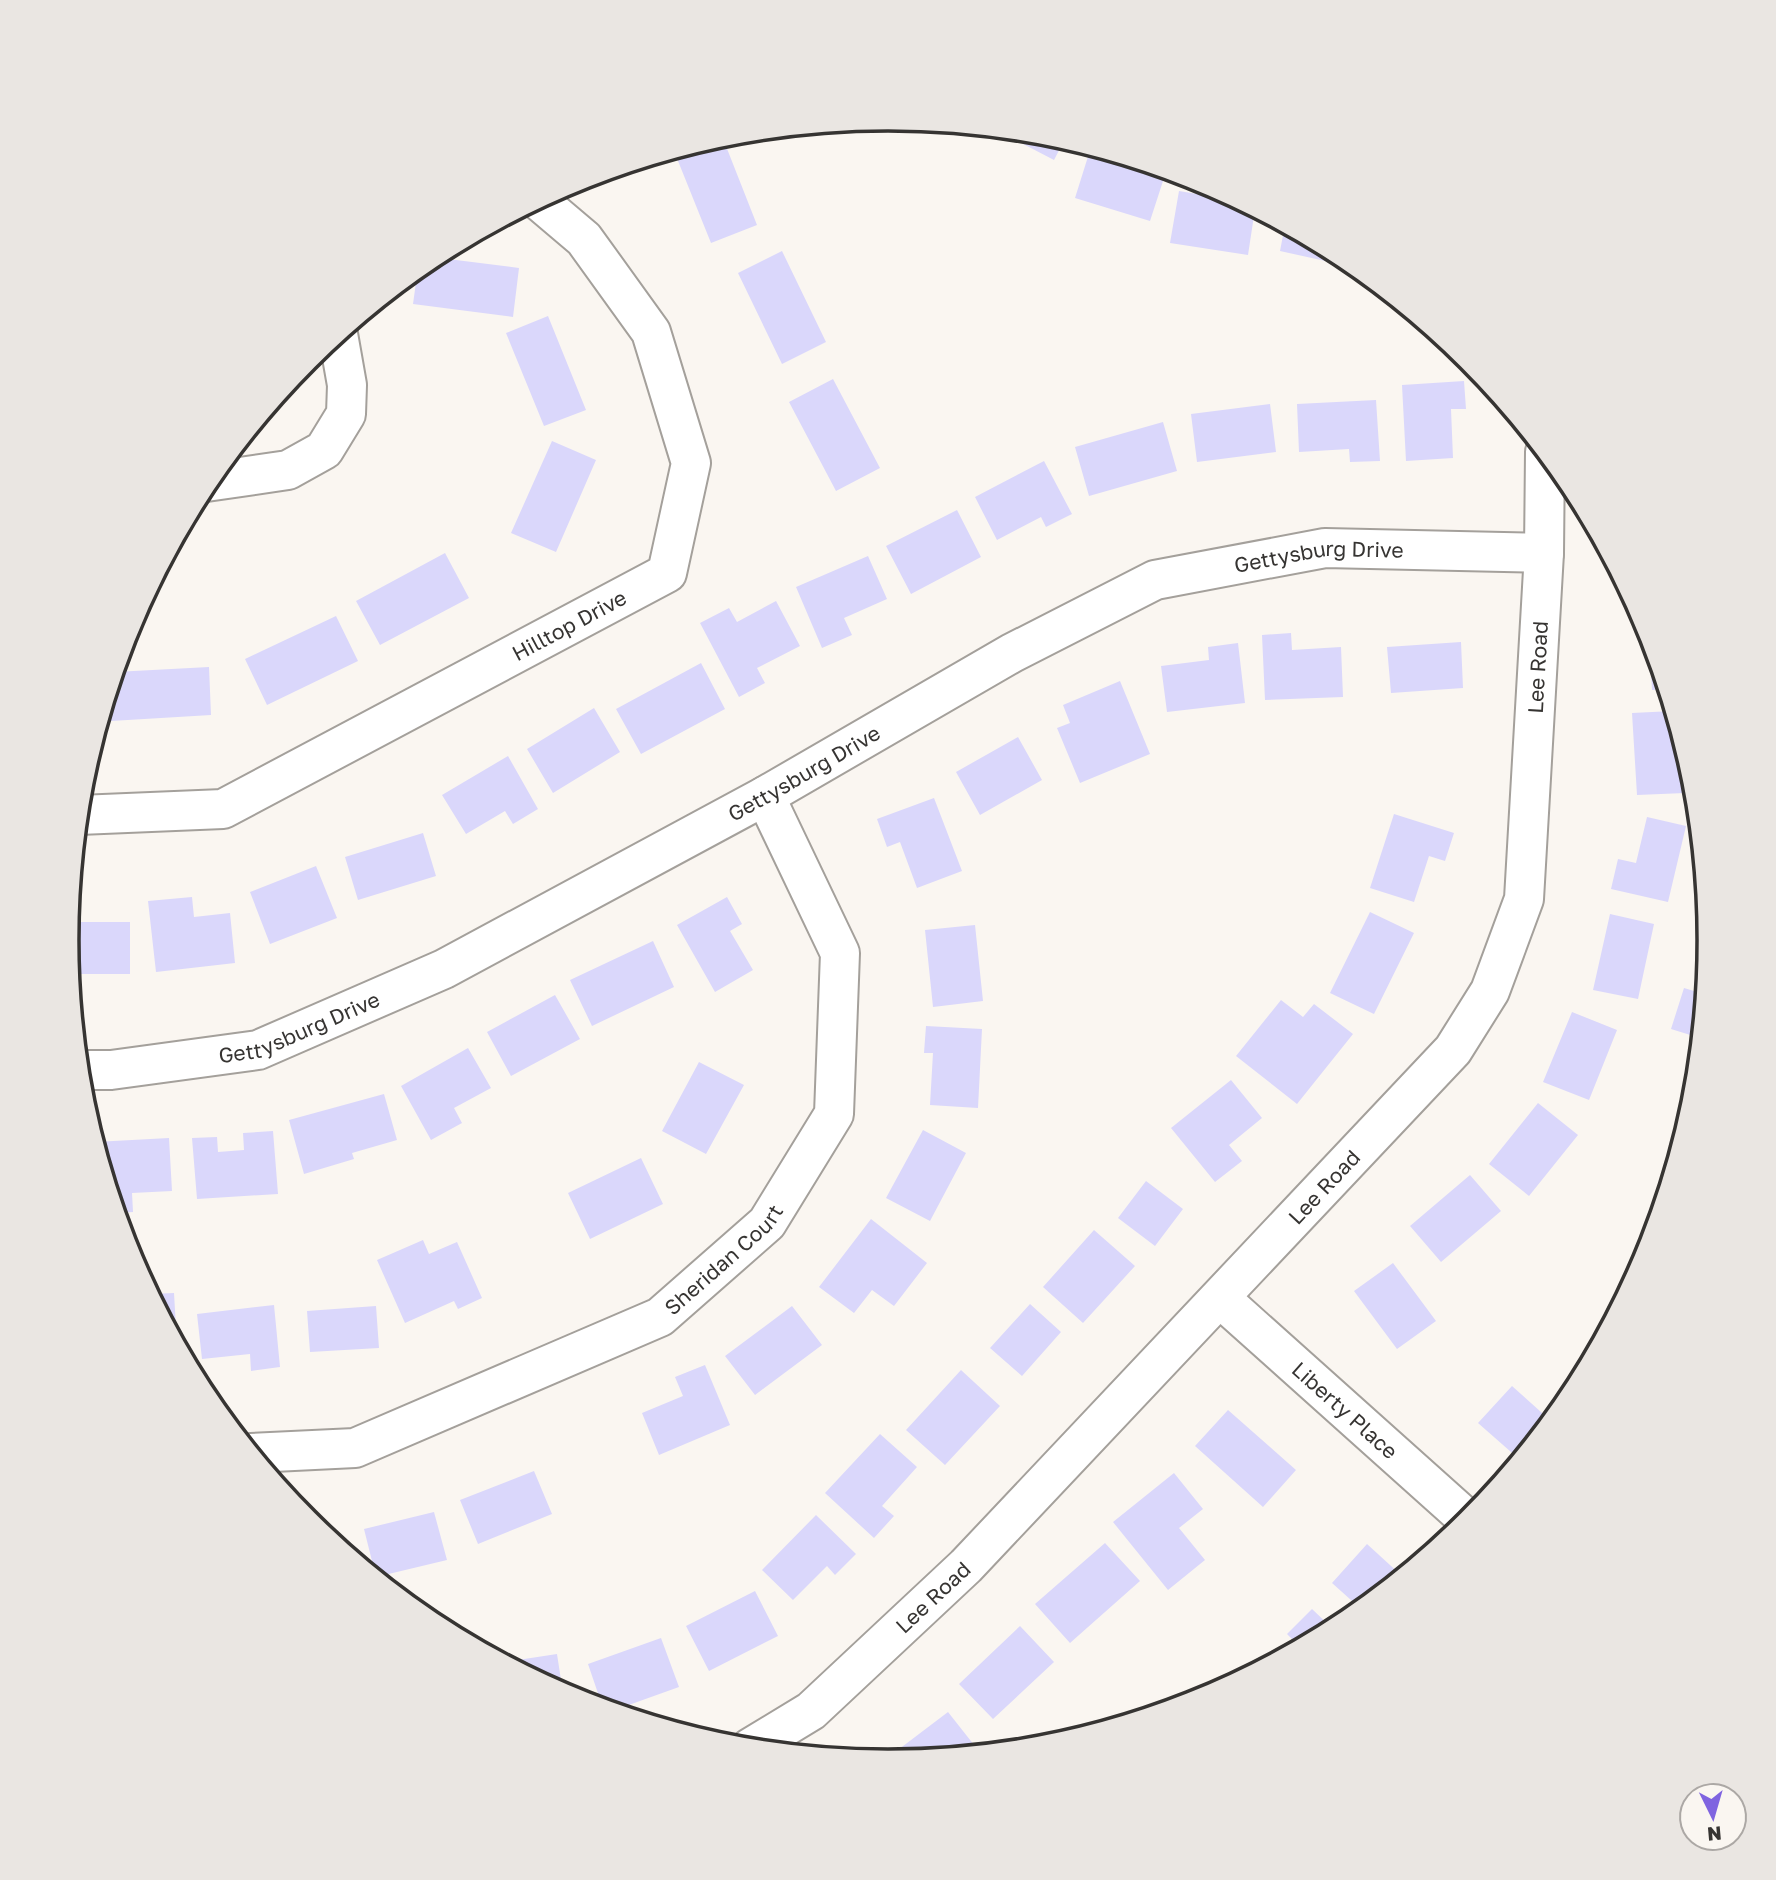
<svg xmlns="http://www.w3.org/2000/svg" width="1776" height="1880" viewBox="0 0 1776 1880" font-family="'Golos Text',sans-serif">
<rect width="100%" height="100%" fill="#faf6f1"/>
<path fill="#dad7fb" d="M994 129 1049 134 1065 139 1054 160Z
M722 136 757 225 711 243 674 151Z
M1091 147 1121 156 1118 164 1164 178 1150 221 1075 198Z
M1179 191 1239 201 1255 209 1248 255 1170 243Z
M1285 225 1345 257 1357 268 1280 251Z
M782 251 826 342 782 364 738 273Z
M432 257 519 268 513 317 413 304 418 268Z
M548 316 586 410 544 426 506 333Z
M833 379 880 468 836 491 789 402Z
M1464 381 1466 409H1451L1453 458 1406 461 1402 385Z
M1376 400 1380 461 1350 462 1349 449 1299 452 1297 404Z
M1270 404 1276 452 1197 462 1191 414Z
M1163 422 1177 471 1089 496 1075 447Z
M552 441 596 460 556 552 511 533Z
M1044 461 1072 514 1046 527 1041 517 997 540 975 497Z
M957 510 981 557 911 594 886 546Z
M445 553 469 598 380 645 356 601Z
M868 556 887 599 844 618 852 635 822 648 796 587Z
M776 601 800 646 757 668 765 683 739 697 700 623 729 608 737 622Z
M1637 612H1639L1647 626 1666 689 1652 690 1649 637H1638Z
M336 616 358 661 267 705 245 659Z
M1291 633 1292 650 1341 647 1343 697 1265 700 1262 635Z
M1461 642 1463 688 1391 693 1387 647Z
M1238 643 1245 703 1167 712 1161 666 1209 660 1208 647Z
M701 663 725 709 641 754 616 709Z
M209 667 211 715 111 721 110 689 115 672Z
M1120 681 1150 754 1080 783 1057 728 1070 723 1063 705Z
M594 708 620 752 553 793 527 749Z
M1673 711 1683 744 1685 793 1637 795 1632 713Z
M1018 737 1042 780 980 815 956 772Z
M508 756 538 809 513 824 505 811 466 834 442 795Z
M934 798 962 871 917 888 900 842 887 847 877 819Z
M1394 814 1454 833 1445 861 1429 856 1414 902 1370 888Z
M1647 817 1686 826 1668 902 1611 889 1618 859 1636 863Z
M423 833 436 876 358 900 345 857Z
M316 866 337 918 270 944 250 892Z
M192 897 194 917 230 913 235 963 156 972 148 901Z
M727 897 742 924 730 931 753 970 715 992 677 925Z
M1370 912 1414 933 1374 1014 1330 993Z
M1610 914 1654 924 1638 999 1593 990Z
M68 922H130V974H70L67 940Z
M975 925 983 1001 933 1007 925 930Z
M653 941 674 987 592 1026 570 980Z
M1684 988 1704 994 1700 1038 1671 1029Z
M555 995 580 1039 511 1076 487 1032Z
M1281 1000 1303 1017 1314 1004 1353 1034 1297 1104 1236 1056Z
M1572 1012 1617 1030 1589 1100 1543 1082Z
M926 1026 982 1029 978 1108 930 1105 933 1053H924Z
M468 1048 491 1088 454 1108 462 1123 431 1140 401 1086Z
M699 1062 744 1085 706 1154 662 1131Z
M1231 1080 1262 1118 1229 1145 1242 1161 1215 1182 1171 1128Z
M384 1094 397 1140 352 1153 354 1159 304 1174 289 1120Z
M1538 1103 1578 1135 1529 1196 1489 1164Z
M923 1130 966 1153 930 1221 886 1198Z
M273 1131 278 1194 197 1199 192 1138 217 1137 218 1152 244 1150 243 1133Z
M169 1138 172 1191 132 1193 133 1212 117 1213 95 1142Z
M641 1158 663 1204 590 1239 568 1193Z
M1470 1175 1501 1211 1441 1262 1410 1226Z
M1146 1181 1183 1209 1155 1246 1118 1218Z
M871 1219 927 1263 894 1306 872 1290 854 1313 819 1287Z
M1094 1230 1135 1266 1083 1323 1043 1287Z
M423 1240 429 1254 457 1242 482 1298 458 1309 454 1301 405 1323 377 1260Z
M1393 1263 1436 1321 1397 1349 1354 1291Z
M174 1293 177 1345 150 1294Z
M1030 1304 1061 1332 1022 1376 990 1348Z
M274 1305 280 1367 251 1371 250 1354 202 1359 197 1314Z
M376 1306 379 1348 310 1352 307 1311Z
M792 1306 822 1345 755 1395 725 1356Z
M705 1365 730 1425 659 1455 642 1413 683 1396 675 1377Z
M961 1370 1000 1406 945 1465 906 1430Z
M1512 1386 1551 1421 1519 1459 1478 1423Z
M1228 1410 1296 1470 1263 1507 1195 1446Z
M880 1434 917 1467 882 1506 894 1516 874 1538 825 1493Z
M534 1471 552 1514 478 1544 460 1500Z
M1174 1473 1203 1509 1179 1528 1205 1560 1168 1590 1113 1522Z
M434 1512 447 1560 376 1577 364 1529Z
M816 1515 856 1554 835 1575 827 1566 793 1600 762 1570Z
M338 1533 339 1547 324 1534Z
M1105 1543 1140 1581 1070 1643 1035 1604Z
M1367 1544 1402 1576 1361 1609 1332 1583Z
M755 1591 778 1636 709 1671 686 1626Z
M1312 1609 1333 1629 1266 1665 1292 1639 1287 1634Z
M1020 1626 1054 1662 993 1719 959 1684Z
M661 1638 679 1687 612 1711 603 1708 588 1664Z
M557 1654 563 1693 504 1662Z
M948 1712 978 1750 974 1753 888 1761 886 1759Z"/>
<g fill="none" stroke-linecap="round" stroke-linejoin="round">
<defs>
<g id="minor">
<path d="M206 482 288 470 324 450 346 414 347 385 338 334"/>
<path id="s1" d="M79 815 223 809 667 573 691 463 651 332 584 239 538 200"/>
<path id="s2" d="M79 1070H111L258 1050 444 969 765 796 1012 653 1155 580 1325 548 1544 553"/>
<path id="s3" d="M1220 1298 1469 1521"/>
<path id="s4" d="M251 1453 355 1448 660 1317 767 1223 834 1114 840 953 765 796"/>
<path id="s5" d="M750 1748 811 1711 966 1566 1453 1050 1490 991 1524 899 1544 553 1545 452"/>
</g>
</defs>
<use href="#minor" stroke="#a4a09b" stroke-width="42"/>
<use href="#minor" stroke="#fff" stroke-width="38"/>
</g>
<g text-anchor="middle" dominant-baseline="central" stroke-width="5" stroke-linejoin="round" paint-order="stroke">
<g font-size="21" fill="#363432" stroke="#faf6f1">
<text stroke="none"><textPath href="#s2" startOffset="1360">Gettysburg Drive</textPath></text>
<text stroke="none"><textPath href="#s1" startOffset="536">Hilltop Drive</textPath></text>
<text stroke="none"><textPath href="#s5" startOffset="1393">Lee Road</textPath></text>
<text stroke="none"><textPath href="#s2" startOffset="793">Gettysburg Drive</textPath></text>
<text stroke="none"><textPath href="#s2" startOffset="226">Gettysburg Drive</textPath></text>
<text stroke="none"><textPath href="#s5" startOffset="805">Lee Road</textPath></text>
<text stroke="none"><textPath href="#s4" startOffset="522">Sheridan Court</textPath></text>
<text stroke="none"><textPath href="#s3" startOffset="168">Liberty Place</textPath></text>
<text stroke="none"><textPath href="#s5" startOffset="238">Lee Road</textPath></text>
</g>
</g>
<path d="M0 0H1776V1880H0ZM79 940a809 809 0 1 1 1618 0a809 809 0 1 1-1618 0Z" fill="#eae6e2" fill-rule="evenodd"/>
<path fill="none" stroke="#363432" stroke-width="3.5" d="M79 940a809 809 0 1 1 1618 0a809 809 0 1 1-1618 0Z"/>
<g transform="translate(1713 1817) rotate(175)"><circle r="33" fill="#faf6f1" stroke="#aca8a5" stroke-width="2"/>
<path d="M0-5L12 26L0 18L-12 26Z" fill="#7f64e0"/>
<text y="-10" font-size="19" font-weight="bold" text-anchor="middle" fill="#363432">N</text>
</g>
</svg>
